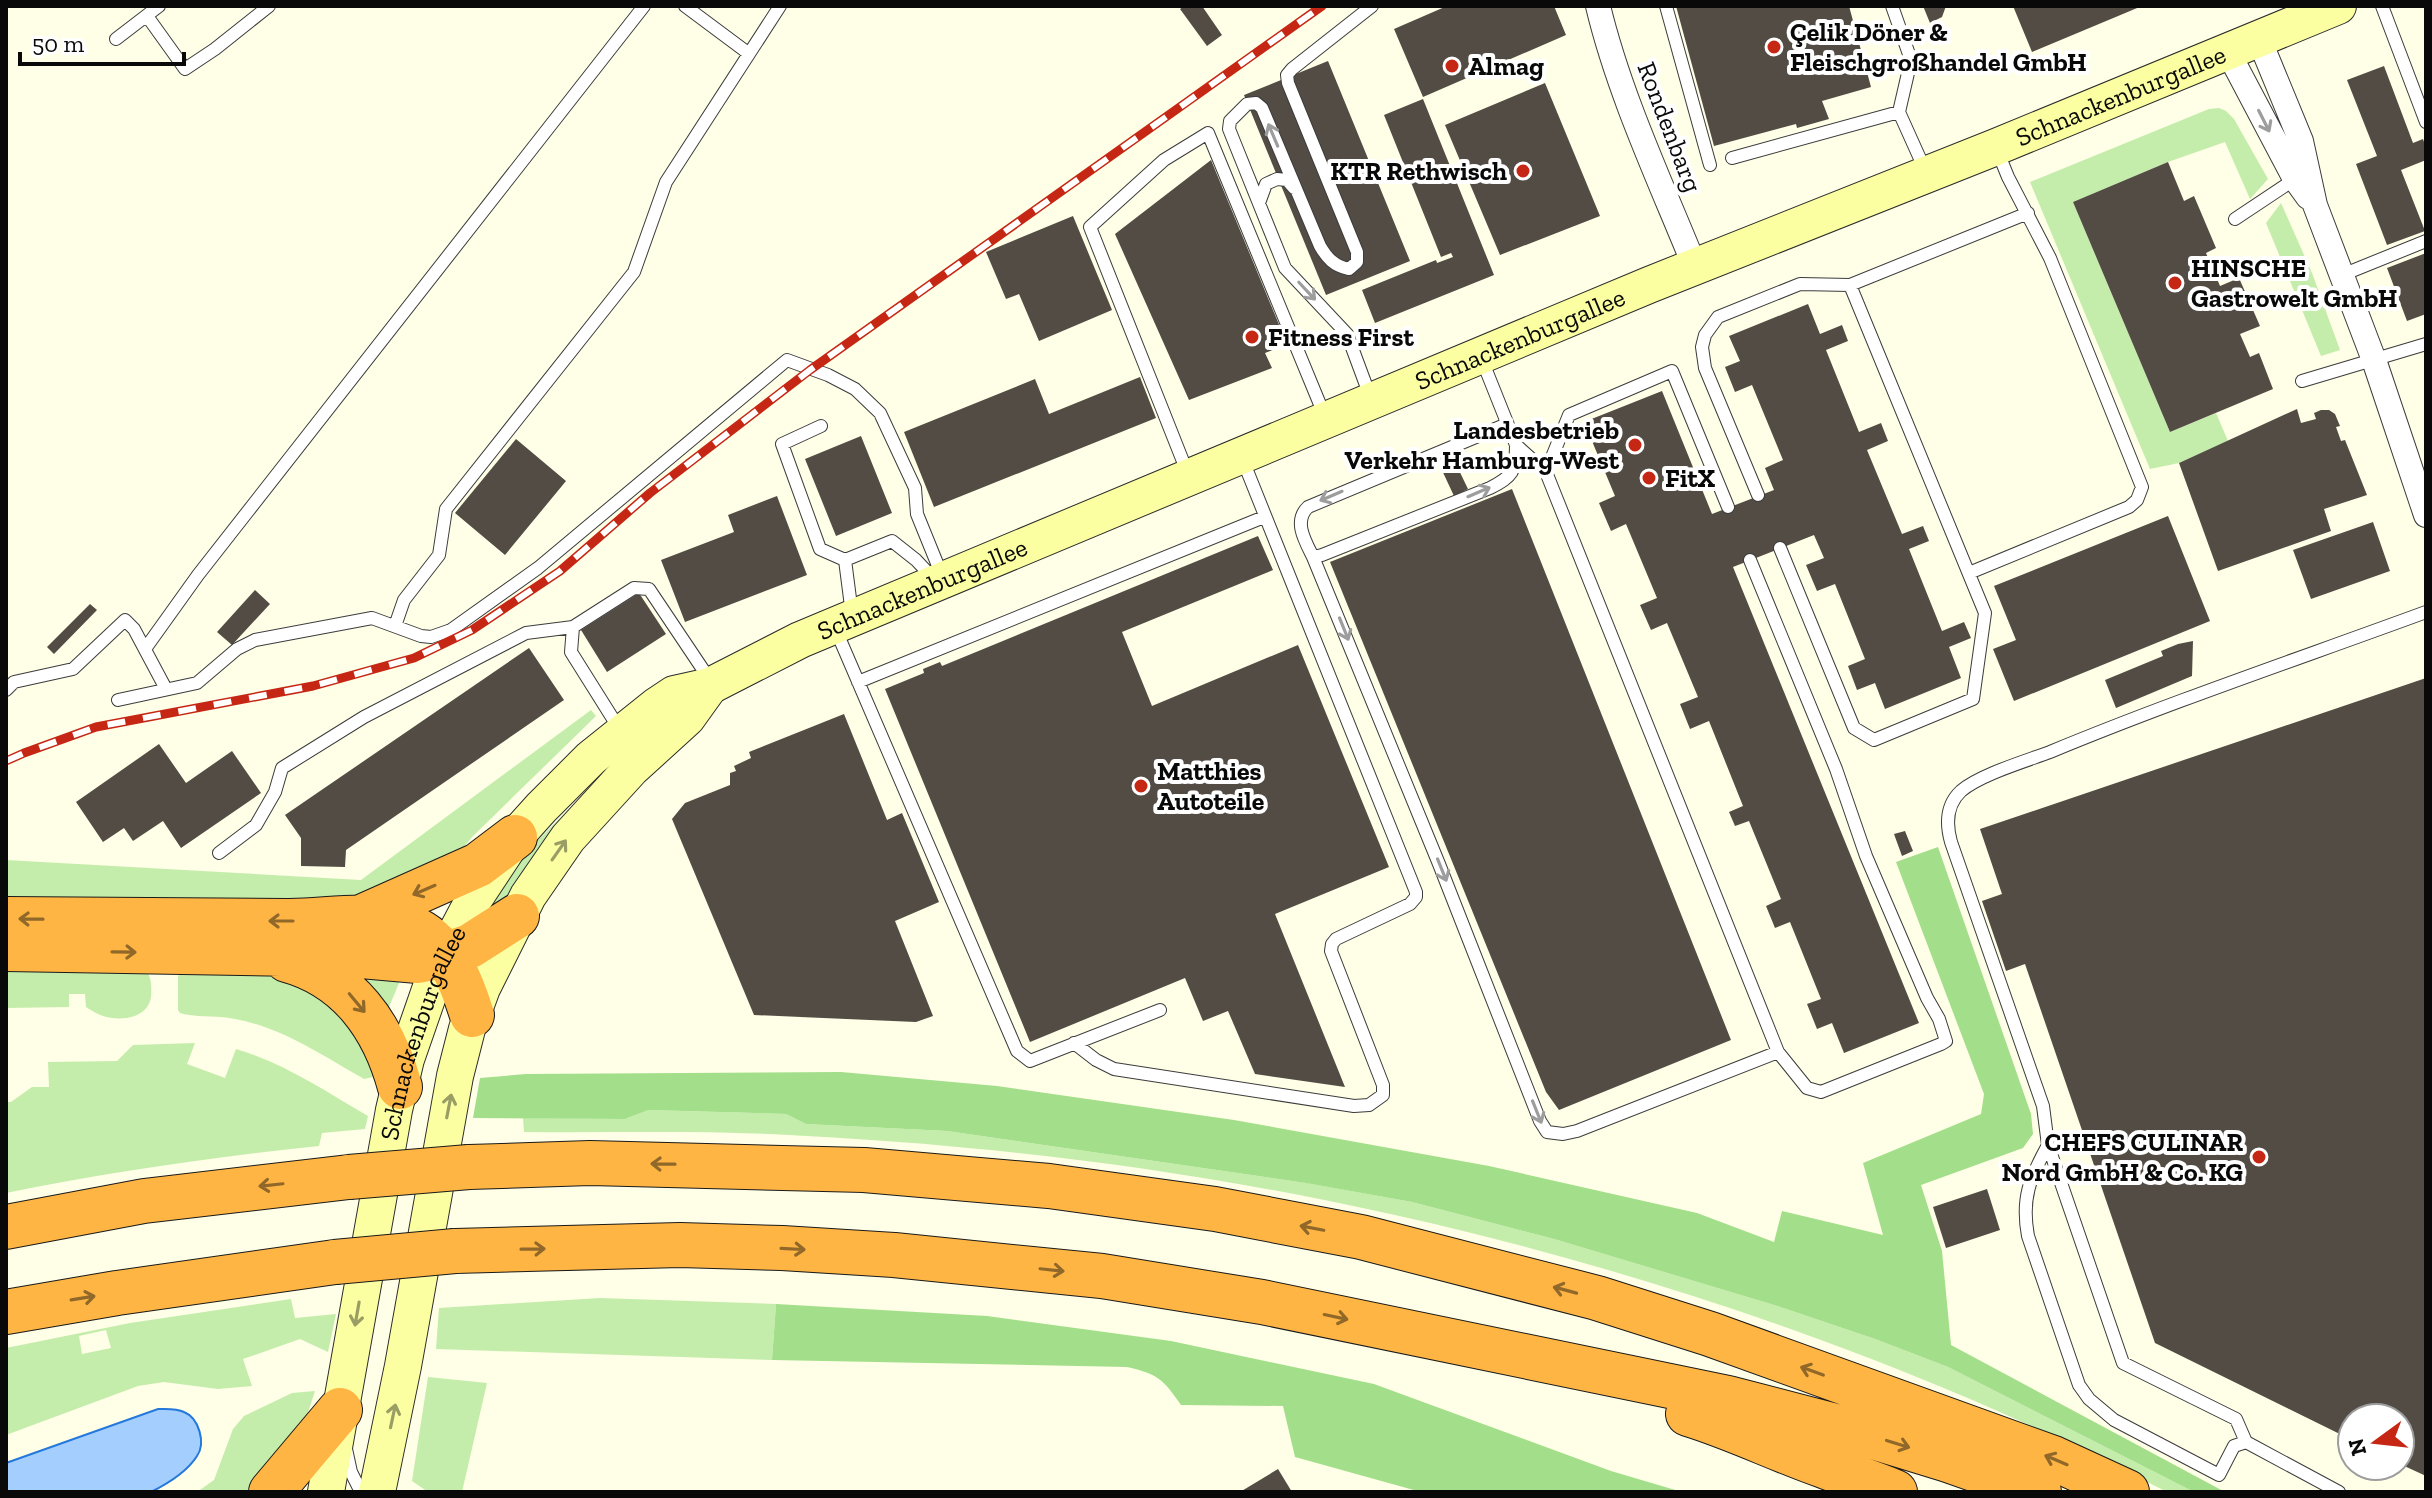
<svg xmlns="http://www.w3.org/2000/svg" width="2432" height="1498" viewBox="0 0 2432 1498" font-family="'Zilla Slab',serif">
<rect width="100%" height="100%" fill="#fffee6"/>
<path fill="#c4edac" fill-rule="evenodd" d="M2219 108 2226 111 2234 119 2268 179 2250 199 2225 142 2168 162 2073 202 2170 432 2216 413 2228 441 2179 463 2150 469 2030 182 2209 109Z
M2281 203 2312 273 2340 350 2321 356 2266 223Z
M591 710 596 716 472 837 453 860 364 901H6V860L361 880Z
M595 783 517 889 487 924 485 906 533 845Z
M6 963 143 965C151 976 152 983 151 996 149 1018 121 1022 103 1016 97 1014 91 1010 86 1007L85 994H69V1007L6 1008Z
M183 970 273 973 336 1004 369 1061 373 1077 364 1079C323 1056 283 1028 235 1019 217 1015 197 1018 180 1013L178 1010V976Z
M341 970 402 976 384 1019Z
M195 1043 187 1064 225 1078 236 1049C284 1063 325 1091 368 1116L365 1129 322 1133 319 1146C214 1157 110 1172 6 1193V1102H11L32 1087H49L48 1062 117 1061 133 1045Z
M647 1110 786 1114 806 1124 947 1131 1307 1183 1412 1202 1554 1239 1774 1305 1875 1339 1948 1367 2194 1492H2167C1803 1303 1376 1185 968 1148 908 1142 848 1138 789 1135 701 1130 612 1133 524 1132L523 1118 625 1119Z
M600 1298 776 1304 772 1360 436 1349 439 1308Z
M291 1299 295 1318 336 1314 328 1352 300 1339 243 1359 252 1386 218 1389 164 1382 138 1386 6 1435V1348L130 1323ZM106 1330 111 1348 82 1354 79 1336Z
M428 1377 487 1383 462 1492H428L412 1481Z
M315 1391 305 1422 257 1492H197L214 1480 233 1429 244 1416 292 1393Z"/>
<path fill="#a3df8a" d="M1938 847 2031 1114 2033 1134 2023 1148 1921 1185 1942 1251 1951 1345 2225 1492H2194L1948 1367 1875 1339 1774 1305 1554 1239 1412 1202 1306 1183 947 1131 806 1124 786 1114 648 1110 625 1119 473 1118 480 1078 526 1074 841 1072 997 1086 1234 1120 1489 1166 1697 1213 1774 1242 1782 1211 1883 1235 1863 1163 1981 1114 1984 1094 1896 862Z
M776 1304 987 1316 1171 1341 1374 1384 1611 1471 1682 1492H1421L1295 1457 1283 1406 1181 1405C1163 1379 1158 1374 1127 1367L772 1360Z"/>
<path fill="#a4cefd" stroke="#2477db" stroke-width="2" d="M158 1409C166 1409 176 1408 184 1412 199 1418 206 1443 197 1456 187 1472 167 1484 151 1492H6V1463Z"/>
<path fill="#534c45" d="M1184 6H1202L1222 35 1207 46 1180 9Z
M1447 6H1554L1566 35 1423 97 1394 29Z
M1676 6H1849L1871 87 1822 101 1829 119 1797 128 1796 124 1714 146Z
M1923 6H1946L1942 17 1930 23Z
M2013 6H2142L2032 52Z
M1328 61 1410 261 1326 295 1244 95Z
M2384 66 2413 143 2423 139 2426 148V160L2401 170 2425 231 2387 245 2356 164 2377 156 2347 80Z
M1545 83 1600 216 1500 255 1445 125Z
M1423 99 1494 275 1375 323 1362 290 1436 260 1437 263 1453 257 1451 253 1441 257 1384 115Z
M1211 160 1287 344 1265 353 1272 368 1189 400 1115 234Z
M2168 162 2184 201 2194 196 2216 248 2206 253 2220 286 2239 278 2260 326 2240 334 2250 357 2259 353 2273 389 2170 432 2073 202Z
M1073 216 1112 310 1039 341 1019 294 1006 299 986 252Z
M2426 253V314L2407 321 2387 268Z
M1808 304 1820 334 1842 325 1848 341 1826 350 1859 432 1881 423 1888 441 1867 450 1902 534 1923 526 1929 541 1909 549 1942 631 1964 622 1971 638 1949 647 1961 678 1885 709 1875 683 1857 690 1848 666 1865 659 1835 584 1817 591 1806 565 1824 558 1814 535 1733 567 1919 1023 1844 1053 1832 1023 1817 1029 1807 1004 1821 999 1790 922 1775 928 1766 906 1781 899 1749 821 1735 826 1729 812 1743 806 1709 721 1690 729 1680 704 1698 697 1667 623 1651 630 1640 605 1657 598 1626 524 1611 531 1599 503 1615 496 1584 422 1662 391 1712 514 1774 490 1765 468 1783 460 1752 385 1735 392 1725 367 1740 361 1729 336Z
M1140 377 1156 418 934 507 904 432 1035 379 1049 414Z
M2297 409 2301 423 2316 419 2314 413 2321 410H2329L2335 414 2340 426 2336 427 2341 441 2345 440 2367 495 2324 509 2331 531 2218 571 2179 463Z
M861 436 892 513 836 536 805 459Z
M516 439 566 481 505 555 455 513Z
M1454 460 1468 489 1454 496 1440 466Z
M1512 489 1731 1040 1559 1110 1546 1092 1330 562Z
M777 496 807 575 685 622 661 560 734 532 728 515Z
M2168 516 2210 621 2014 701 1993 649 2016 640 1994 586Z
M2373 522 2390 571 2311 599 2293 550Z
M1258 536 1273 570 1122 632 1152 706 1298 645 1389 867 1275 914 1345 1087 1255 1074 1228 1011 1203 1021 1185 978 1030 1042 885 689 924 673 923 669 940 662 942 666Z
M255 590 270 604 232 645 217 632Z
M639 593 666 634 607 672 581 630Z
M90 604 97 610 54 654 47 647Z
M2193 641 2192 676 2116 708 2105 680 2163 656 2161 651 2178 644Z
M529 648 564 700 346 850 345 867 301 866V838L285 815Z
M2426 678V1476L2400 1464V1418H2352V1440L2155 1343 2025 964 2006 971 1982 901 2002 894 1980 829Z
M844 714 887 820 902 813 939 902 895 921 933 1016 916 1022 754 1015 672 819 685 803 730 785V773L736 771 734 766 751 758 749 752Z
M159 744 186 783 232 751 261 793 181 848 163 821 133 841 124 828 103 842 76 802Z
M1905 831 1913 851 1902 856 1894 834Z
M1987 1189 2000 1230 1946 1248 1933 1207Z
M1278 1469 1292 1492H1240Z"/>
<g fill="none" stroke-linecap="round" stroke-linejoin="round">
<defs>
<path id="lane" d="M685 6 748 53
M1666 6 1710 165
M1892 6 1911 60 1899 112
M2382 6 2426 122
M147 16 185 69 215 49 269 6
M116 39 159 6
M1732 158 1899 112 1926 172
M1259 203 1266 184 1277 179 1287 180 1294 188
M2235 219 2295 179
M2342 275 2426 241
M1482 360 1516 445 1546 472 1778 1052 1807 1088 1821 1092 1941 1044 1946 1041 1939 1019 1927 998 1866 856 1836 769 1750 560
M2302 381 2426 344
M1370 396 1347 334 1285 268 1229 129 1230 121 1247 104 1256 103 1262 108 1320 246C1327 258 1334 266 1349 269L1357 262V252L1288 83 1287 75 1292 69 1372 6
M1507 424 1308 507C1293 521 1305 541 1313 557L1322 555 1490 488C1513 476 1516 472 1516 445
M821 426 782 444 820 549 845 560
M1546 472 1569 415 1672 371 1728 507
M1188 474 1090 227 1164 160 1208 133 1326 419
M1758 495 1705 368 1702 347 1705 335 1718 317 1800 284 1850 285
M1780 548 1854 728 1874 740 1973 699 1985 613 1850 285 2028 213
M1313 557 1439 864 1540 1121 1547 1132 1563 1134 1577 1131 1778 1052
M1969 573 2129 507 2137 500 2142 487 2050 258 2008 177 1997 150
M852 614 845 560 892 541 916 560 933 578
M395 626 404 600 439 555 446 509 634 272 666 182 780 6
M835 628 1017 1051 1030 1061 1160 1010
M145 649 198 575 644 6
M858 682 1264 517
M6 690 14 682 73 669 125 620 134 629 166 689
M118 700 197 683 237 649 255 640 372 618 421 636 431 637 451 630 538 568 787 360 828 375 855 389 880 413 915 488 917 514 943 578
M620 730 571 652 573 627 634 588 649 589 712 683
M219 853 256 825 275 792 282 768 364 717 526 633 573 627
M1074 1043 1096 1060 1114 1069 1354 1106 1369 1105 1383 1095V1085L1331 951 1332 944 1336 939 1410 904 1416 897V892L1242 458
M2048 1145C2030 1178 2021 1198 2028 1236L2079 1385 2089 1399 2114 1420 2219 1475 2234 1446 2246 1442
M346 1449 351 1472 361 1492
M2339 1492 2246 1442 2236 1419 2123 1363 2048 1145 2043 1106 1951 842C1946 824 1946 805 1961 791 1979 775 2026 761 2050 752 2173 701 2301 658 2426 612"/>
<path id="street" d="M1598 6C1619 94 1661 183 1695 267
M2259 39 2301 141 2315 205 2374 360 2426 515
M2228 52 2295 179 2308 197"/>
<g id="secondary">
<path id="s1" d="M326 1492 394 1110 406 1059 438 967 474 899 515 837 541 808 591 758 656 706 674 694 710 686 800 640 1649 285 1996 147 2338 6"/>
<path d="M377 1492 403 1366 455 1076 467 1029 482 988 528 896 568 838 631 769 687 718 710 686"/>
</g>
<path id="highway" d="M359 918 478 865 515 837
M6 919C99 920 192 921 286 921 329 922 377 908 417 930 448 946 462 983 472 1015
M6 949 350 955 418 961 438 957 470 946 517 916
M287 960C349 977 384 1027 400 1087
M469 1167 590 1163 864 1170 1049 1186 1215 1209 1361 1237 1597 1298 1710 1334 2053 1458 2127 1492
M6 1227 144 1201 349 1177
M455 1251 680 1245 782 1248 894 1255 1102 1276 1262 1302 1728 1398 1847 1429 1948 1460 2039 1492
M6 1312 117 1293 335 1262
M1688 1414C1734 1428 1778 1450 1824 1466 1847 1475 1871 1482 1895 1492
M271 1492 340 1410"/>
</defs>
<use href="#lane" stroke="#3c3c3c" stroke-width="14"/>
<use href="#street" stroke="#3c3c3c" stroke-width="26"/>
<use href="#secondary" stroke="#2b2b2b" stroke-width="38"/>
<use href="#highway" stroke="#1a1a1a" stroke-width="46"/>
<use href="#lane" stroke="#fff" stroke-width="12"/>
<use href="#street" stroke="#fff" stroke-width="24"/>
<use href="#secondary" stroke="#fbffa1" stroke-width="36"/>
<use href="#highway" stroke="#ffb544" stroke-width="44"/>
<defs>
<path id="rail" d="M6 761 24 753 96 727 313 686 414 658 472 630 560 571 650 493 810 370 1322 6"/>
</defs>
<use href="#rail" stroke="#c62715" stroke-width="9"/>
<use href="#rail" stroke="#fff" stroke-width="6" stroke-dasharray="18" stroke-linecap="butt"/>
<defs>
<path id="highway-bridge" d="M349 1177 469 1167
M335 1262 455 1251"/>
</defs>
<use href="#highway-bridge" stroke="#1a1a1a" stroke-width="46" stroke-linecap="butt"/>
<use href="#highway-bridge" stroke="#ffb544" stroke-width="44"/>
</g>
<defs><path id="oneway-shaft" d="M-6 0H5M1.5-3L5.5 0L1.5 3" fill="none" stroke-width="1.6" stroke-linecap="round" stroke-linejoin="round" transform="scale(2)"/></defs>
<g stroke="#9d9d9d">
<use href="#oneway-shaft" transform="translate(2264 121) rotate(63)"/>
<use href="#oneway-shaft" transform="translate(1273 135) rotate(-113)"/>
<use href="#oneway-shaft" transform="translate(1307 291) rotate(47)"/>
<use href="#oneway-shaft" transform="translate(1479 492) rotate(-23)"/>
<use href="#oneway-shaft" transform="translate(1331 496) rotate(157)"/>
<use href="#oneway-shaft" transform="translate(1344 629) rotate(68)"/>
<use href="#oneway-shaft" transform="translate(1442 870) rotate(68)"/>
<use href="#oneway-shaft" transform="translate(1537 1112) rotate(68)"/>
</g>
<g stroke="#9a9d64">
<use href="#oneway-shaft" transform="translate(559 850) rotate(-55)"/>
<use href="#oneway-shaft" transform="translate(449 1106) rotate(-79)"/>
<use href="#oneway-shaft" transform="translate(357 1314) rotate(100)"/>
<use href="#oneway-shaft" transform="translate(393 1416) rotate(-78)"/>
</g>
<g stroke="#906829">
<use href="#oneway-shaft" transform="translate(424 890) rotate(157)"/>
<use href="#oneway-shaft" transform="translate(31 919) rotate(-179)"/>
<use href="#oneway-shaft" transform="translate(281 921) rotate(-180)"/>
<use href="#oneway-shaft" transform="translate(124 952) rotate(1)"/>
<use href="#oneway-shaft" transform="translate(357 1003) rotate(50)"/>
<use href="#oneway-shaft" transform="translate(663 1164) rotate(-179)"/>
<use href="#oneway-shaft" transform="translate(271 1185) rotate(174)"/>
<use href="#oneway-shaft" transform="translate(1312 1228) rotate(-169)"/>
<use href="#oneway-shaft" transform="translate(533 1249) rotate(-1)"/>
<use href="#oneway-shaft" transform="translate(793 1249) rotate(3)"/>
<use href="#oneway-shaft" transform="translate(1052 1270) rotate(6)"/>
<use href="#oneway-shaft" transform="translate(1565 1290) rotate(-165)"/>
<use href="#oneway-shaft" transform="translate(83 1298) rotate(-9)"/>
<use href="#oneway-shaft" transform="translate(1336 1317) rotate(12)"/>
<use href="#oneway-shaft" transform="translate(1812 1371) rotate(-160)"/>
<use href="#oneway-shaft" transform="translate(1898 1444) rotate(17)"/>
<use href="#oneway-shaft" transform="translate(2056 1460) rotate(-157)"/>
</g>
<g fill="#c62715" stroke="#fff" stroke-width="3">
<circle cx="1774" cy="47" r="8"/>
<circle cx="1452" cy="66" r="8"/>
<circle cx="1523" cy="171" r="8"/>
<circle cx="2175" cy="283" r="8"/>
<circle cx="1252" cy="337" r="8"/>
<circle cx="1635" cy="445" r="8"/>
<circle cx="1649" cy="478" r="8"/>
<circle cx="1141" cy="786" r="8"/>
<circle cx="2259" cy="1157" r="8"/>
</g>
<g text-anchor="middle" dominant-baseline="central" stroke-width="8" stroke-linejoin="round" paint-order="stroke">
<g font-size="26" font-weight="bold" fill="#090909" stroke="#fff" text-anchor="start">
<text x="1790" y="32">Çelik Döner &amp;<tspan x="1790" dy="30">Fleischgroßhandel GmbH</tspan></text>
<text x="1468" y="66">Almag</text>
<text x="1507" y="171" text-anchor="end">KTR Rethwisch</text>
<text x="2191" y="268">HINSCHE<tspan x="2191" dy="30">Gastrowelt GmbH</tspan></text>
<text x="1268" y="337">Fitness First</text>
<text x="1619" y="430" text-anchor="end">Landesbetrieb<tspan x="1619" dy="30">Verkehr Hamburg-West</tspan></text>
<text x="1665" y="478">FitX</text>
<text x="1157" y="771">Matthies<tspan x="1157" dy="30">Autoteile</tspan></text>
<text x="2243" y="1142" text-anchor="end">CHEFS CULINAR<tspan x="2243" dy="30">Nord GmbH &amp; Co. KG</tspan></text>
</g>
<g font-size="26" fill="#090909" stroke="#fff">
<text stroke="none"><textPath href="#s1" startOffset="2470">Schnackenburgallee</textPath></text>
<text transform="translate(1670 127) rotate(69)">Rondenbarg</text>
<text stroke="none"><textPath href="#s1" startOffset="1822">Schnackenburgallee</textPath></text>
<text stroke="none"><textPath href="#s1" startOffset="1174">Schnackenburgallee</textPath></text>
<text stroke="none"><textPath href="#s1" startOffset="470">Schnackenburgallee</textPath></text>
</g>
</g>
<rect width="2432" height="1498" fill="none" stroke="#090909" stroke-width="16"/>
<g transform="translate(2376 1442) rotate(255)"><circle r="38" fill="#ffffff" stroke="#9d9d9d" stroke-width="2"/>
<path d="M0-6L14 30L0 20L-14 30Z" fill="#c62715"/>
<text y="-12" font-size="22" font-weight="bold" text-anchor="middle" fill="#090909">N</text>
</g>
<path d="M20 52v12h164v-12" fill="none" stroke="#090909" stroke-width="4"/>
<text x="32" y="52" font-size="24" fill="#090909" stroke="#ffffff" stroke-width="6" paint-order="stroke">50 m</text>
</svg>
